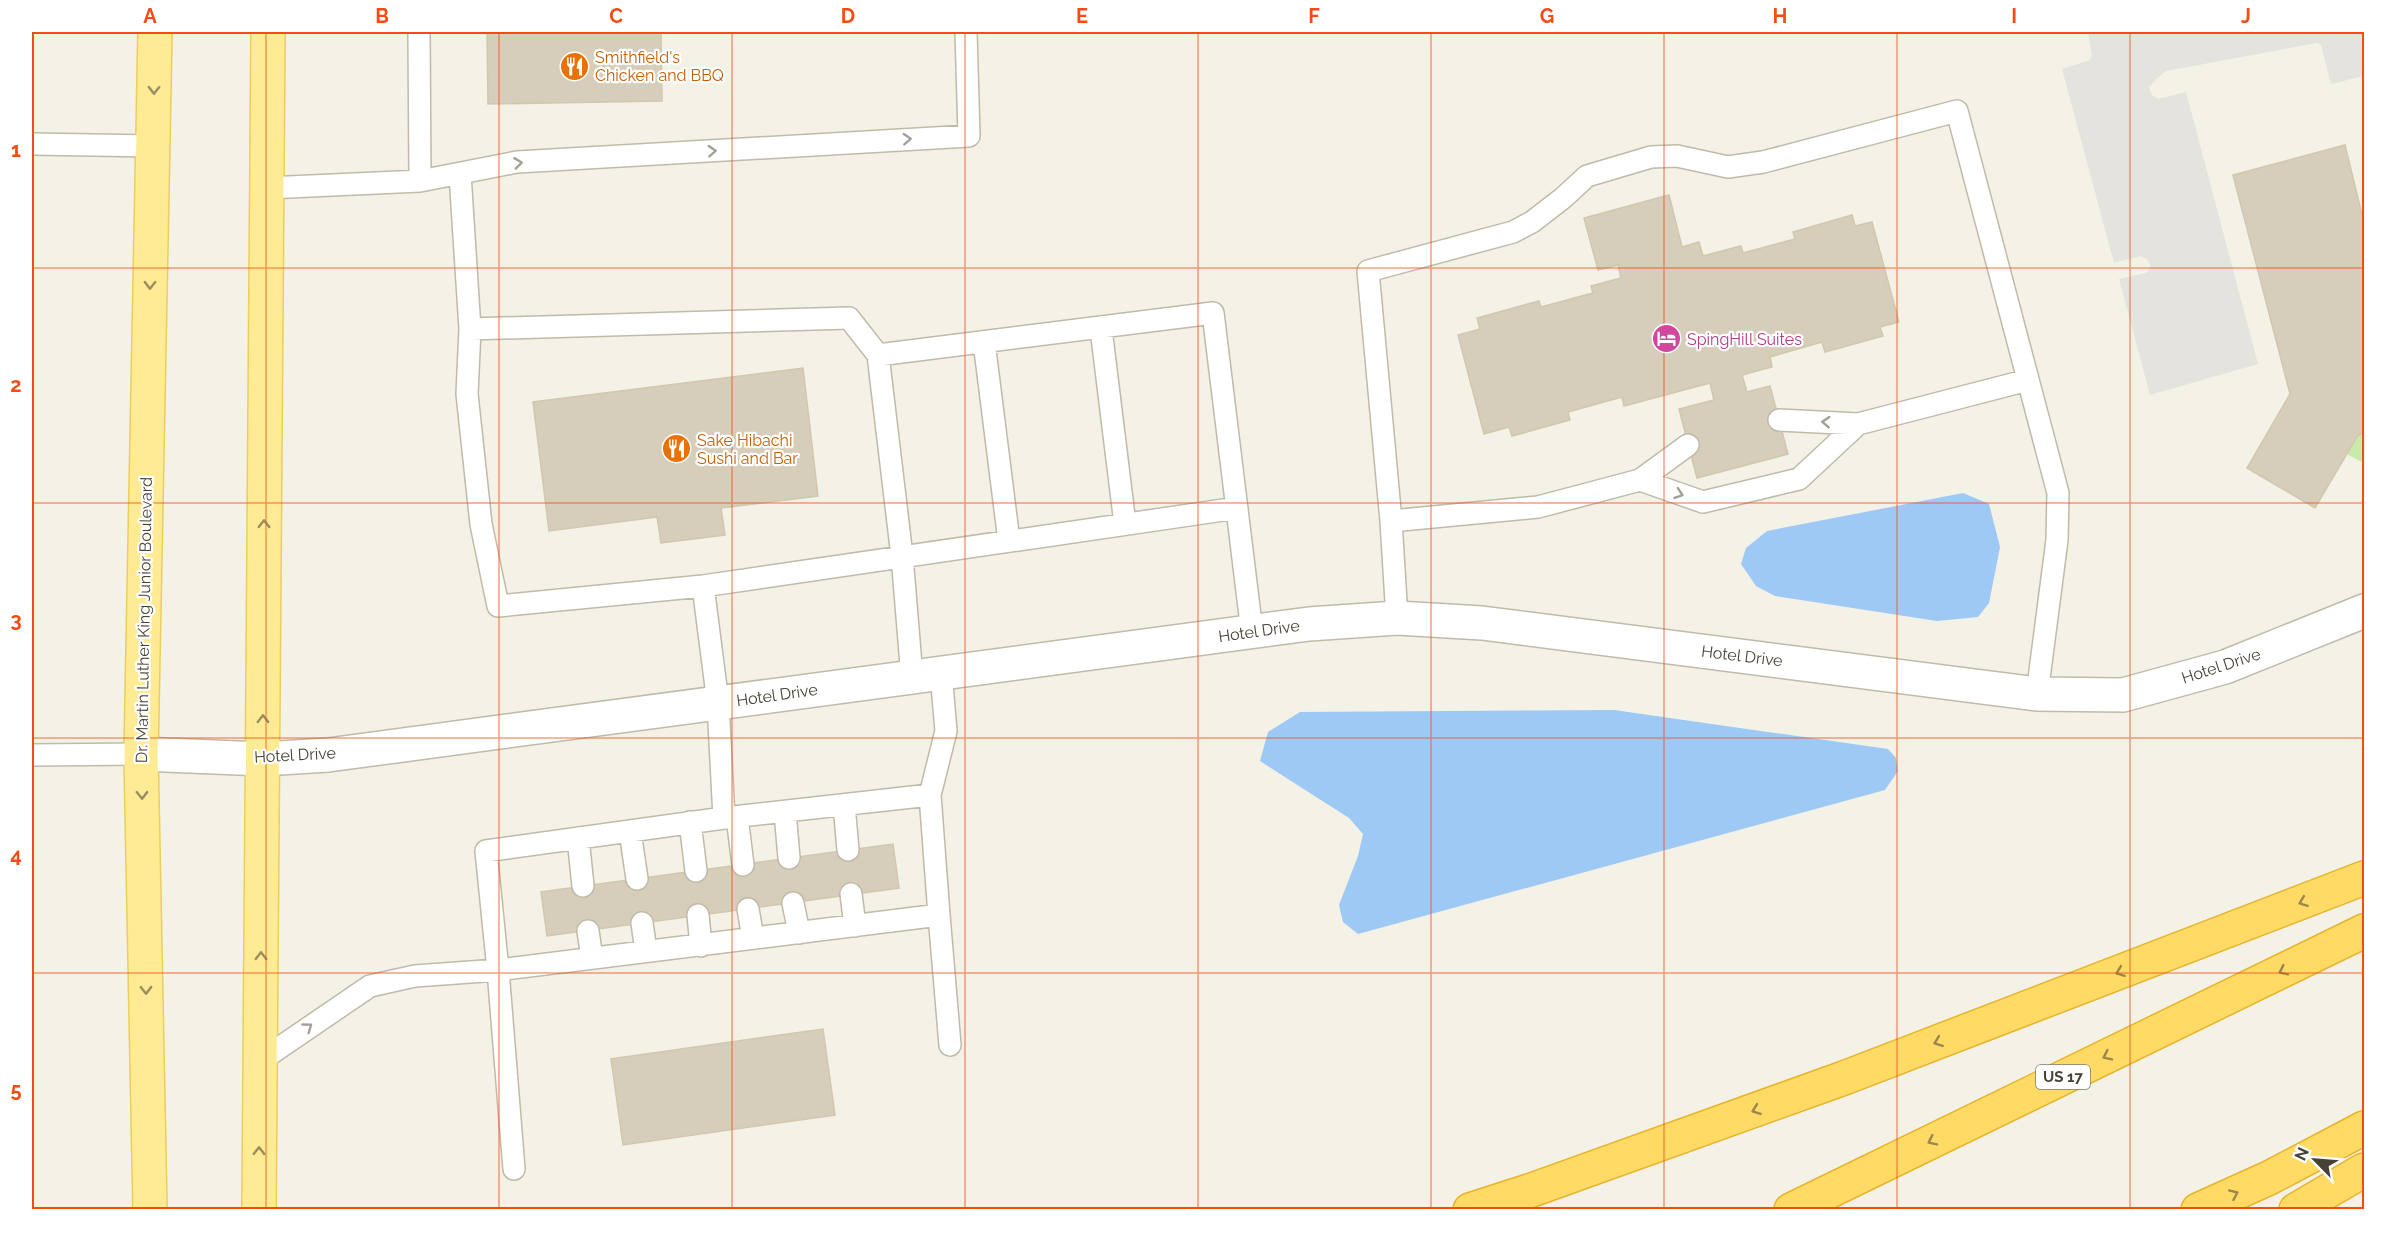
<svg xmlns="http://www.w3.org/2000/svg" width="2396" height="1241" viewBox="0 0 2396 1241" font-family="Raleway,sans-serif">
<rect width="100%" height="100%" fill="#f4f1e6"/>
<path fill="#c8ebac" d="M2364 433V463L2346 454 2358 435Z"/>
<path fill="#e4e3de" d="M2088 32H2364V76L2331 84 2321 45 2317 43 2166 71 2155 80 2149 88 2152 95 2158 99 2186 92 2258 364 2150 395 2119 279 2146 273 2150 269V264L2147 259 2141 256 2114 263 2062 69 2090 60 2092 56Z"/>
<path fill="#9ec9f5" d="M1963 493 1989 504 2000 547 1989 603 1978 617 1937 621 1775 596 1756 586 1741 564 1746 548 1767 531Z
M1614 710 1888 749 1896 758 1898 771 1885 790 1358 934 1343 922 1339 905 1358 856 1363 834 1349 818 1260 761 1268 732 1300 712Z"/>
<path fill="#d6ceba" stroke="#d2c7ad" stroke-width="1.5" d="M487 32H661L662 101 488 104Z
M2345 145 2364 223V433L2358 435 2315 508 2247 468 2290 394 2233 175Z
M1669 195 1682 247 1699 242 1703 256 1741 246 1743 253 1795 239 1793 232 1852 215 1855 226 1872 222 1899 322 1880 327 1883 336 1825 352 1822 342 1770 357 1772 367 1742 375 1747 392 1770 386 1788 454 1697 478 1679 409 1714 400 1710 383 1624 406 1622 397 1568 412 1570 420 1512 436 1509 427 1484 434 1458 335 1480 329 1477 318 1539 301 1541 307 1593 293 1591 286 1621 278 1618 265 1598 270 1584 218Z
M803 368 818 496 721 508 725 535 661 543 657 517 549 531 533 402Z
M893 844 899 888 547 936 541 892Z
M823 1029 835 1115 623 1145 611 1059Z"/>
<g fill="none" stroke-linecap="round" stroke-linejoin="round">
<defs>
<path id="service" d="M32 144 153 146
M460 174 470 329
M420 181 517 162 969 136 966 32
M267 188 420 181 419 32
M1101 329 1125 524
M984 342 1009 541
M878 355 1213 313 1252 632
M1858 424 2028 380
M1688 445 1640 480 1703 502 1799 479 1858 424 1779 420
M1391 521 1538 507 1640 480
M703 586 718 703 724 818 930 795
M1397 618 1391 521 1368 271 1513 232 1532 222 1563 198 1587 176 1651 157 1677 156 1728 167 1763 162 1957 111 2058 493 2057 540 2037 694
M912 677 902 556 878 355 849 318 470 329 467 394 481 524 498 606 703 586 1237 508
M32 755 141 754
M844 805 848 850
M785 812 789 858
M737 817 743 865
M690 822 696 871
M630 831 637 879
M578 838 583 886
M851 894 855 926
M793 903 799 933
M748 909 753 938
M698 915 701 946
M939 915 930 795 946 731 941 673
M642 923 646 951
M588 931 592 958
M260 1061 370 986 415 976 498 970 486 851 724 818
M514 1169 498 970 939 915 950 1045"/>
<path id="minor" d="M141 754 263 759 328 755 1309 624 1397 618 1482 623 2037 694 2123 695 2225 667 2364 611"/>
<path id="primary" d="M150 1210 141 754 155 32
M259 1210 268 32"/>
<path id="motorway" d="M1470 1210 1529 1191 1844 1078 2364 878
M1791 1210 2364 931
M2198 1210 2269 1178 2364 1128
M2296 1210 2364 1170"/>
</defs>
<use href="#service" stroke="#c0baa8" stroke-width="24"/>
<use href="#minor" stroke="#c0baa8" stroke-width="36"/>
<use href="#primary" stroke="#ebce5c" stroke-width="36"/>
<use href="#motorway" stroke="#e7b42c" stroke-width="36"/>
<use href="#service" stroke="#fff" stroke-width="21"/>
<use href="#minor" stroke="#fff" stroke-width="33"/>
<use href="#primary" stroke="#ffeb94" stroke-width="33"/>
<use href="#motorway" stroke="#ffdb66" stroke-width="33"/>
</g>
<defs><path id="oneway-chevron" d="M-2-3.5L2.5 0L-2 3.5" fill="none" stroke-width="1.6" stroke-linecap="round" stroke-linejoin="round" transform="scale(1.5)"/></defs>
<g stroke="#9a8e60">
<use href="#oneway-chevron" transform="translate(154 90) rotate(91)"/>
<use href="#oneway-chevron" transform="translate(150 285) rotate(91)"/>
<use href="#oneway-chevron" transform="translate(264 524) rotate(-90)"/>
<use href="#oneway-chevron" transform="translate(263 719) rotate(-90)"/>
<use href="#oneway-chevron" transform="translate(142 795) rotate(89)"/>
<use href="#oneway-chevron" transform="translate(261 956) rotate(-90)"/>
<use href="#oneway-chevron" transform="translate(146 990) rotate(89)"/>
<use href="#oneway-chevron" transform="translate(259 1151) rotate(-89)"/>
</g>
<g stroke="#a3a09a">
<use href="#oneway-chevron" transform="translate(907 139) rotate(-3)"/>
<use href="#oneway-chevron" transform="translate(712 151) rotate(-3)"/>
<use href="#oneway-chevron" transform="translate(518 163) rotate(-7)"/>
<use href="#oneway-chevron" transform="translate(1826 422) rotate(-177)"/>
<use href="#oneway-chevron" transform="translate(1679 494) rotate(19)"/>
<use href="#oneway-chevron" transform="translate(308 1027) rotate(-36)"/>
</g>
<g stroke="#9a874b">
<use href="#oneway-chevron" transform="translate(2303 902) rotate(159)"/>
<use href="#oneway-chevron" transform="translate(2283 971) rotate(154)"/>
<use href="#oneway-chevron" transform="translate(2120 972) rotate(159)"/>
<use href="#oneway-chevron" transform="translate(1938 1042) rotate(159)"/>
<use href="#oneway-chevron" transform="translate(2107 1056) rotate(154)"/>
<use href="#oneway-chevron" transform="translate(1756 1110) rotate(160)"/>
<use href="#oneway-chevron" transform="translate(1932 1141) rotate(154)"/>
<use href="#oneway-chevron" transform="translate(2234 1194) rotate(-24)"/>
</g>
<path fill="none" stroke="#f64c14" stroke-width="1.5" stroke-opacity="0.55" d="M266 32V1210M499 32V1210M732 32V1210M965 32V1210M1198 32V1210M1431 32V1210M1664 32V1210M1897 32V1210M2130 32V1210M32 268H2364M32 503H2364M32 738H2364M32 973H2364"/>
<defs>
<symbol id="restaurant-disc" viewBox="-11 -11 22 22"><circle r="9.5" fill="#e8710a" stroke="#fff"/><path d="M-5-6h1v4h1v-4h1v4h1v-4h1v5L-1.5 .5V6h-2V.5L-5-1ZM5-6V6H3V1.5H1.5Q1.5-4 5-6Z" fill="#fff"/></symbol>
<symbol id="hotel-disc" viewBox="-11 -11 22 22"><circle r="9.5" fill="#d1479c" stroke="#fff"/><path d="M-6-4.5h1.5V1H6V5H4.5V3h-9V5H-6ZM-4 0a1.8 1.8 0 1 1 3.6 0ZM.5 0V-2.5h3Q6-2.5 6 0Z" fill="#fff"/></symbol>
</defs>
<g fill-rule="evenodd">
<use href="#restaurant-disc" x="558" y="50" width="33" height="33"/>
<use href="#hotel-disc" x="1650" y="322" width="33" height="33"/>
<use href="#restaurant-disc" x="660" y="432" width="33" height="33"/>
</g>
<g text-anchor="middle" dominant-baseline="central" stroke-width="4.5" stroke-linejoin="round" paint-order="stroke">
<rect fill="#fff" stroke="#7e7b72" stroke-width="1.5" x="2036" y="1065" width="54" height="24" rx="4.5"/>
<g font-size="15" font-weight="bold" fill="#474235">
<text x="2063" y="1077">US 17</text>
</g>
<g font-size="16" fill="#c56008" stroke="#fff" text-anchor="start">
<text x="595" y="57">Smithfield's<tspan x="595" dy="18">Chicken and BBQ</tspan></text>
<text x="697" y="440">Sake Hibachi<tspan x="697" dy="18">Sushi and Bar</tspan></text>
</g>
<g font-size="16" fill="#b23c85" stroke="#fff" text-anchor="start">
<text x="1687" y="339">SpingHill Suites</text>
</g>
<g font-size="16" fill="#474235" stroke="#fff">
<text transform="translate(144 620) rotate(-89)">Dr. Martin Luther King Junior Boulevard</text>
<text transform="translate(1259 631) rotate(-8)">Hotel Drive</text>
<text transform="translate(1742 656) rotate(7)">Hotel Drive</text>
<text transform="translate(2221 666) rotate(-18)">Hotel Drive</text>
<text transform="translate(777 695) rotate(-8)">Hotel Drive</text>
<text transform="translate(295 755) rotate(-3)">Hotel Drive</text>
</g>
</g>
<rect width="2396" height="1241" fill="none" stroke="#ffffff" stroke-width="66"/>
<g transform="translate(2315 1160) rotate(295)" stroke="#ffffff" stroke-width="4.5" paint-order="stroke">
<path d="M0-4.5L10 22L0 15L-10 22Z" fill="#474235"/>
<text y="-9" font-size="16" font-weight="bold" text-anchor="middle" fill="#474235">N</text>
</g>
<rect x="33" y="33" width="2330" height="1175" fill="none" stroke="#f64c14" stroke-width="2"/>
<g font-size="20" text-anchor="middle" font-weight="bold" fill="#f64c14">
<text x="150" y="23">A</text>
<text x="382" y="23">B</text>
<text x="616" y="23">C</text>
<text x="848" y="23">D</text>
<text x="1082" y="23">E</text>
<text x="1314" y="23">F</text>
<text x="1547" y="23">G</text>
<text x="1780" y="23">H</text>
<text x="2014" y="23">I</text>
<text x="2246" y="23">J</text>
<text x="16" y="157">1</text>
<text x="16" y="392">2</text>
<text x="16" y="627">3</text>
<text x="16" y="862">4</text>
<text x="16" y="1097">5</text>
</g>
</svg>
